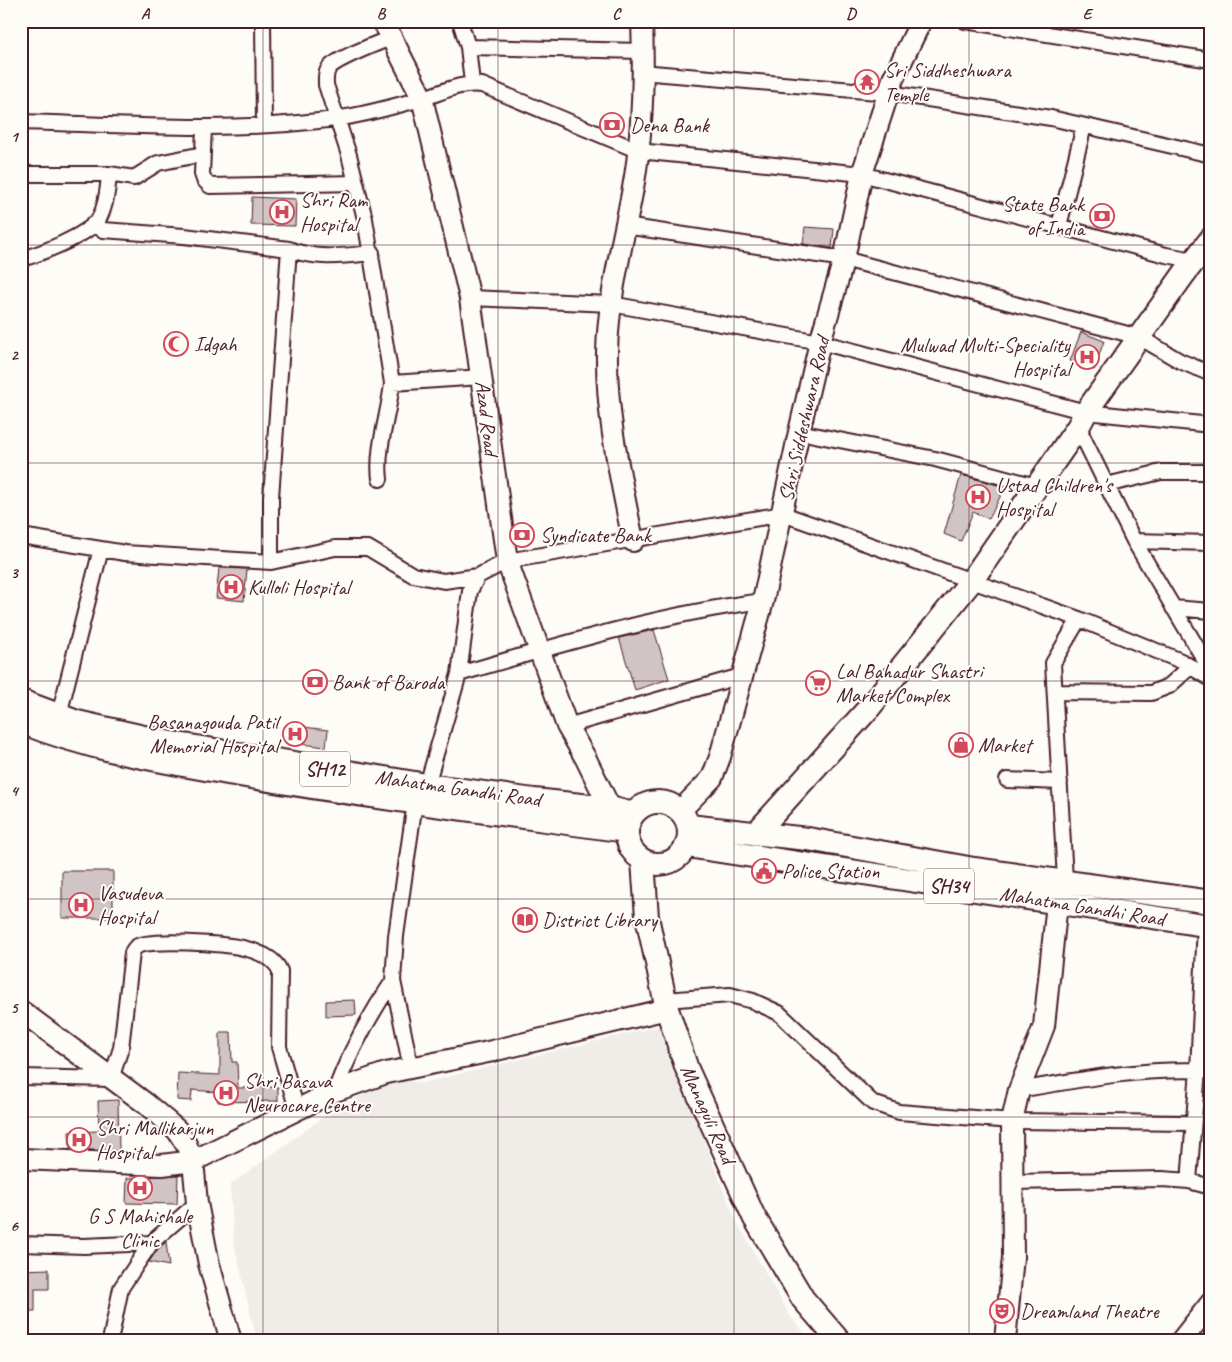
<svg xmlns="http://www.w3.org/2000/svg" width="1232" height="1362" viewBox="0 0 1232 1362" font-family="Caveat,sans-serif">
<rect width="100%" height="100%" fill="#fdfcf7"/>
<filter id="ink" filterUnits="userSpaceOnUse"><feTurbulence type="fractalNoise" baseFrequency=".02" numOctaves="2"/><feDisplacementMap in="SourceGraphic" scale="10" xChannelSelector="R" yChannelSelector="G"/><feConvolveMatrix kernelMatrix="1 2 1 2 8 2 1 2 1" color-interpolation-filters="sRGB"/></filter>
<g filter="url(#ink)">
<path fill="#f0ece8" d="M659 1026 735 1219 792 1319 812 1341H257L234 1243 230 1185 325 1116 391 1079 422 1083Z"/>
<path fill="#d0c5c4" stroke="#4a1f2b" d="M252 197 296 199 295 226 251 225Z
M805 227 834 229 832 248 803 244Z
M1081 332 1104 341 1094 370 1070 361Z
M961 475 1005 487 989 519 973 512 961 541 944 534Z
M219 568 247 569 244 601 216 598Z
M654 630 669 679 635 690 619 638Z
M287 725 328 730 326 747 285 742Z
M62 871H113V918H62Z
M355 1000 356 1015 326 1016V1001Z
M220 1032H231L232 1062H237L238 1088 278 1087V1101L218 1102 217 1092 192 1090 191 1101 177 1100 178 1073 220 1075Z
M118 1100 119 1151 70 1149 69 1132 99 1131 98 1101Z
M178 1175 177 1204 126 1203 127 1178Z
M166 1242 169 1266 149 1262 158 1249Z
M49 1269V1289H35V1311H21V1270Z"/>
<g fill="none" stroke-linecap="round" stroke-linejoin="round">
<defs>
<path id="street" d="M263 21 264 125
M460 21 468 47 472 83
M965 21 1211 60
M468 47 643 51
M641 72 889 93 1051 118 1211 155
M21 122C126 125 231 133 335 119 364 115 396 106 424 98 443 92 461 82 482 85L639 151 862 174 1166 255 1211 263
M204 128 202 174 204 180 210 186 356 183
M21 174H109L134 178 158 163 203 154
M93 224 103 230 184 236 289 249C316 260 344 256 372 253
M625 226 844 259 1139 337 1180 361 1211 374
M1059 226 1084 126
M21 259C40 254 86 236 98 220 106 208 108 189 109 174
M470 298 611 304 820 342 1086 412 1211 425
M392 383 482 377
M1078 427 1134 541 1211 671
M799 432 935 459 1036 486
M380 479C376 448 389 415 392 383L365 219 349 155 326 85C326 79 325 72 330 67 340 57 377 44 392 37
M1106 485 1161 472H1211
M21 536 125 553 271 562 335 548H368L413 575 444 581 478 576 507 561 783 514 1079 619 1181 661 1211 679
M1134 541 1211 543
M271 562V497L289 249
M1173 608 1211 611
M459 674C559 645 660 614 763 601
M1055 692 1151 693 1169 686 1190 667
M59 715 101 549
M567 726 741 676
M1007 780 1060 782
M427 785 459 674 470 591 478 576
M1065 880 1053 663 1079 619
M665 1000 730 995 753 1001 779 1013 873 1103 899 1112 1012 1121 1193 1123
M411 1068 393 981 396 936 415 802
M21 1077 111 1079 121 1048 132 953C133 951 134 948 136 947 147 938 227 944 243 948 257 951 275 958 280 971L279 1047 297 1110
M1019 1090C1082 1079 1147 1067 1211 1071
M335 1091C350 1051 369 1016 393 981
M1189 1181 1198 1070 1205 925
M1012 1182 1162 1179 1189 1181 1211 1187
M21 1244 84 1246 151 1243
M110 1341 121 1288 151 1243 197 1203"/>
<path id="secondary" d="M383 21 422 98 470 298 507 561 567 726 586 759 610 808
M633 541C621 479 606 417 607 353 608 297 623 243 633 188 643 134 644 76 642 21
M680 811 712 778 720 757 763 601 799 432 820 342 844 259 862 174 893 79 921 21
M21 1011 145 1103 177 1130 186 1144 193 1161 197 1203 209 1264 231 1341
M21 1159 162 1165 193 1161 335 1091 386 1073 488 1052 667 1009
M1005 1341 1013 1257 1012 1121 1019 1090 1044 1026 1057 903
M1181 1341 1211 1303"/>
<path id="primary" d="M21 701 77 722 166 742 427 785 534 800 610 808 633 814
M21 722C90 750 161 761 234 774 364 797 495 813 627 831
M627 833a31 31 0 1 1 62 0a31 31 0 1 1-62 0Z
M689 826 808 839 974 869 1211 902
M757 832 868 709 972 580 1078 427 1086 412 1184 274 1211 239
M687 846 1211 926
M643 861 647 917 667 1009 687 1069 754 1217 803 1299 839 1341"/>
</defs>
<use href="#street" stroke="#4a1f2b" stroke-width="18"/>
<use href="#secondary" stroke="#4a1f2b" stroke-width="24"/>
<use href="#primary" stroke="#4a1f2b" stroke-width="26"/>
<use href="#street" stroke="#fdfcf7" stroke-width="14"/>
<use href="#secondary" stroke="#fdfcf7" stroke-width="20"/>
<use href="#primary" stroke="#fdfcf7" stroke-width="22"/>
</g>
</g>
<path fill="none" stroke="#4a1f2b" stroke-width="1" stroke-opacity="0.55" d="M263 21V1341M498 21V1341M734 21V1341M969 21V1341M21 245H1211M21 463H1211M21 681H1211M21 899H1211M21 1117H1211"/>
<defs>
<symbol id="temple-ring" viewBox="-11 -11 22 22"><circle r="9.5" fill="#fdfcf7" stroke="#d1495b" stroke-width="1.5"/><path d="M0-6L5-2H3V0L6.5 2.5H4V6H1.5V3h-3V6H-4V2.5H-6.5L-3 0V-2H-5Z" fill="#d1495b"/></symbol>
<symbol id="bank-ring" viewBox="-11 -11 22 22"><circle r="9.5" fill="#fdfcf7" stroke="#d1495b" stroke-width="1.5"/><path d="M-6-4H6V4H-6ZM0-2.3a2.3 2.3 0 1 0 0 4.6a2.3 2.3 0 1 0 0-4.6Z" fill="#d1495b"/></symbol>
<symbol id="hospital-ring" viewBox="-11 -11 22 22"><circle r="9.5" fill="#fdfcf7" stroke="#d1495b" stroke-width="1.5"/><path d="M-5-5h3v3.5h4V-5h3V5h-3V1.5h-4V5h-3Z" fill="#d1495b"/></symbol>
<symbol id="mosque-ring" viewBox="-11 -11 22 22"><circle r="9.5" fill="#fdfcf7" stroke="#d1495b" stroke-width="1.5"/><path d="M3.5-4.9A6 6 0 1 0 3.5 4.9A5 5 0 1 1 3.5-4.9Z" fill="#d1495b"/></symbol>
<symbol id="supermarket-ring" viewBox="-11 -11 22 22"><circle r="9.5" fill="#fdfcf7" stroke="#d1495b" stroke-width="1.5"/><path d="M-6-5.5h2.5l.6 2H6L4.5 2H-2.5L-4.4-4H-6ZM-1.5 3.2a1.3 1.3 0 1 0 .1 0ZM3 3.2a1.3 1.3 0 1 0 .1 0Z" fill="#d1495b"/></symbol>
<symbol id="shop-ring" viewBox="-11 -11 22 22"><circle r="9.5" fill="#fdfcf7" stroke="#d1495b" stroke-width="1.5"/><path d="M-5-2.5h2.3a2.7 3.5 0 0 1 5.4 0H5L5.5 6h-11ZM-1.5-2.5h3a1.5 2.3 0 0 0-3 0Z" fill="#d1495b"/></symbol>
<symbol id="civic-ring" viewBox="-11 -11 22 22"><circle r="9.5" fill="#fdfcf7" stroke="#d1495b" stroke-width="1.5"/><path d="M-.6-6.5H3V-4.5H.6V-3L4-1V1h2V6H-6V1h2V-1L-.6-3ZM-1.2 2.5V6h2.4V2.5Z" fill="#d1495b"/></symbol>
<symbol id="library-ring" viewBox="-11 -11 22 22"><circle r="9.5" fill="#fdfcf7" stroke="#d1495b" stroke-width="1.5"/><path d="M-6-4Q-3-5.5-.7-3.5V5Q-3 3-6 4ZM6-4Q3-5.5 .7-3.5V5Q3 3 6 4Z" fill="#d1495b"/></symbol>
<symbol id="theatre-ring" viewBox="-11 -11 22 22"><circle r="9.5" fill="#fdfcf7" stroke="#d1495b" stroke-width="1.5"/><path d="M-5-5.5Q0-4 5-5.5V0Q5 5 0 6Q-5 5-5 0ZM-3.3-2.5H-1v1.5H-3.3ZM1-2.5H3.3v1.5H1ZM-2.8 1Q0 5.5 2.8 1Z" fill="#d1495b"/></symbol>
</defs>
<g fill-rule="evenodd">
<use href="#temple-ring" x="853" y="68" width="28" height="28"/>
<use href="#bank-ring" x="598" y="111" width="28" height="28"/>
<use href="#hospital-ring" x="268" y="198" width="28" height="28"/>
<use href="#bank-ring" x="1088" y="202" width="28" height="28"/>
<use href="#mosque-ring" x="162" y="330" width="28" height="28"/>
<use href="#hospital-ring" x="1073" y="343" width="28" height="28"/>
<use href="#hospital-ring" x="964" y="483" width="28" height="28"/>
<use href="#bank-ring" x="508" y="521" width="28" height="28"/>
<use href="#hospital-ring" x="217" y="573" width="28" height="28"/>
<use href="#bank-ring" x="301" y="668" width="28" height="28"/>
<use href="#supermarket-ring" x="804" y="669" width="28" height="28"/>
<use href="#hospital-ring" x="281" y="720" width="28" height="28"/>
<use href="#shop-ring" x="947" y="731" width="28" height="28"/>
<use href="#civic-ring" x="750" y="857" width="28" height="28"/>
<use href="#hospital-ring" x="67" y="891" width="28" height="28"/>
<use href="#library-ring" x="511" y="906" width="28" height="28"/>
<use href="#hospital-ring" x="212" y="1079" width="28" height="28"/>
<use href="#hospital-ring" x="65" y="1126" width="28" height="28"/>
<use href="#hospital-ring" x="126" y="1174" width="28" height="28"/>
<use href="#theatre-ring" x="988" y="1297" width="28" height="28"/>
</g>
<g text-anchor="middle" dominant-baseline="central" stroke-width="4" stroke-linejoin="round" paint-order="stroke">
<g fill="#fdfcf7" stroke="#806168" stroke-width="1">
<rect x="300" y="751.5" width="50" height="35" rx="4"/>
<rect x="924" y="868.5" width="50" height="35" rx="4"/>
</g>
<g font-size="20" font-weight="bold" fill="#4a1f2b">
<text x="325" y="769">SH12</text>
<text x="949" y="886">SH34</text>
</g>
<g font-size="21" fill="#4a1f2b" stroke="#fdfcf7" text-anchor="start">
<text x="884" y="70">Sri Siddheshwara<tspan x="884" dy="24">Temple</tspan></text>
<text x="630" y="125">Dena Bank</text>
<text x="300" y="200">Shri Ram<tspan x="300" dy="24">Hospital</tspan></text>
<text x="1084" y="204" text-anchor="end">State Bank<tspan x="1084" dy="24">of India</tspan></text>
<text x="194" y="344">Idgah</text>
<text x="1070" y="345" text-anchor="end">Mulwad Multi-Speciality<tspan x="1070" dy="24">Hospital</tspan></text>
<text x="996" y="485">Ustad Children's<tspan x="996" dy="24">Hospital</tspan></text>
<text x="540" y="535">Syndicate Bank</text>
<text x="248" y="587">Kulloli Hospital</text>
<text x="836" y="671">Lal Bahadur Shastri<tspan x="836" dy="24">Market Complex</tspan></text>
<text x="332" y="682">Bank of Baroda</text>
<text x="278" y="722" text-anchor="end">Basanagouda Patil<tspan x="278" dy="24">Memorial Hospital</tspan></text>
<text x="978" y="745">Market</text>
<text x="782" y="871">Police Station</text>
<text x="98" y="893">Vasudeva<tspan x="98" dy="24">Hospital</tspan></text>
<text x="542" y="920">District Library</text>
<text x="244" y="1081">Shri Basava<tspan x="244" dy="24">Neurocare Centre</tspan></text>
<text x="96" y="1128">Shri Mallikarjun<tspan x="96" dy="24">Hospital</tspan></text>
<text x="140" y="1216" text-anchor="middle">G S Mahishale<tspan x="140" dy="24">Clinic</tspan></text>
<text x="1020" y="1311">Dreamland Theatre</text>
</g>
<g font-size="21" fill="#4a1f2b" stroke="#fdfcf7">
<text transform="translate(487 418) rotate(83)">Azad Road</text>
<text transform="translate(804 419) rotate(-77)">Shri Siddeshwara Road</text>
<text transform="translate(458 788) rotate(8)">Mahatma Gandhi Road</text>
<text transform="translate(1082 906) rotate(9)">Mahatma Gandhi Road</text>
<text transform="translate(708 1114) rotate(66)">Managuli Road</text>
</g>
</g>
<rect width="1232" height="1362" fill="none" stroke="#fdfcf7" stroke-width="55"/>
<rect x="28" y="28" width="1176" height="1306" fill="none" stroke="#4a1f2b" stroke-width="2"/>
<g font-size="16" text-anchor="middle" font-weight="bold" fill="#4a1f2b">
<text x="145" y="19">A</text>
<text x="381" y="19">B</text>
<text x="616" y="19">C</text>
<text x="851" y="19">D</text>
<text x="1087" y="19">E</text>
<text x="14" y="142">1</text>
<text x="14" y="360">2</text>
<text x="14" y="578">3</text>
<text x="14" y="796">4</text>
<text x="14" y="1013">5</text>
<text x="14" y="1231">6</text>
</g>
</svg>
